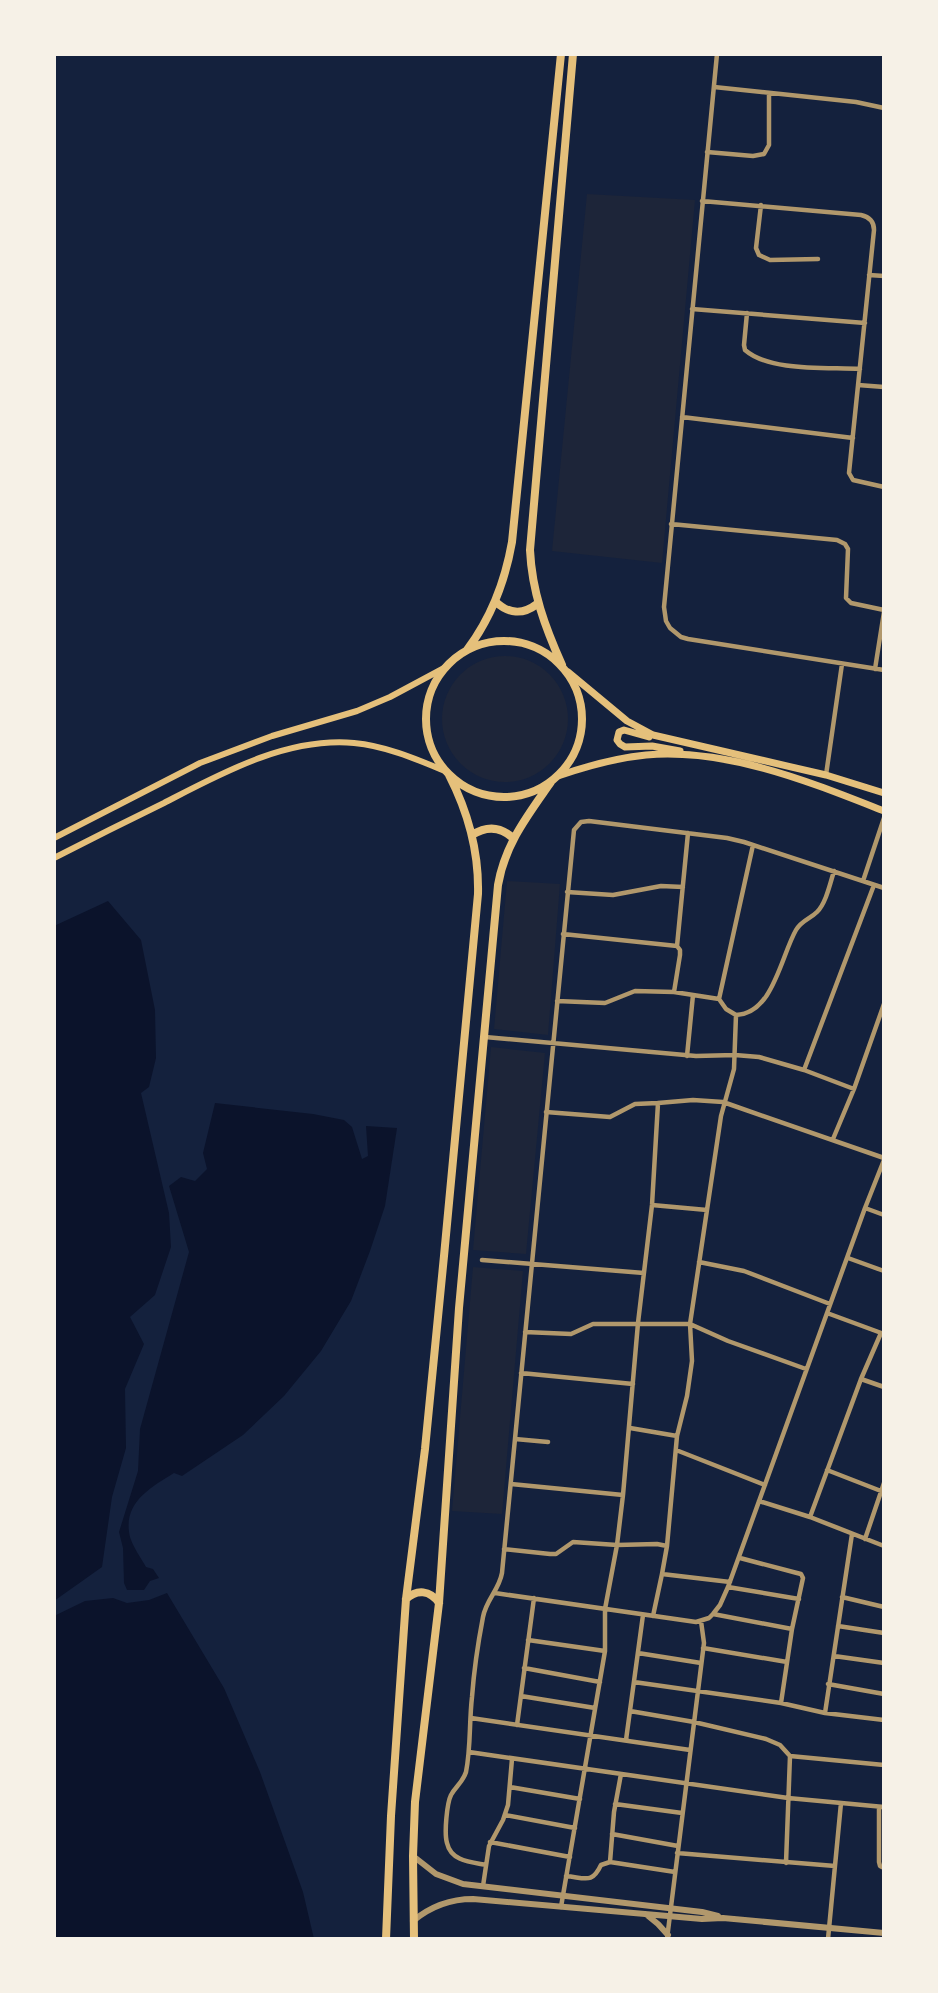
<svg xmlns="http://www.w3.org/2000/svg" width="938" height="1993" viewBox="0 0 938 1993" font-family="Ubuntu,sans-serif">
<rect width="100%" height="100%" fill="#14213d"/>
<path fill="#1d2539" d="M587 194 695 200 662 563 552 551Z
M442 719a63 63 0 1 1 126 0a63 63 0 1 1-126 0Z
M507 881 560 884 548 1035 494 1029Z
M491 1047 545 1053 526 1254 473 1250Z
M473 1267 523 1271 502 1514 452 1511Z"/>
<path fill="#0b132b" d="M108 901 141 940 155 1010 156 1058 149 1087 141 1093 169 1213 171 1247 155 1295 130 1317 144 1344 125 1389 126 1448 112 1497 102 1567 54 1601V926Z
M215 1103 313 1114 344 1120 352 1127 362 1159 368 1156 366 1126 397 1128 385 1206 370 1251 351 1301 321 1351 284 1396 243 1435 182 1476 174 1473C150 1488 122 1503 130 1537 133 1547 141 1558 146 1567L153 1569 159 1578 150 1581 144 1590H127L124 1583 123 1548 119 1532 138 1471 140 1429 189 1252 169 1186 181 1177 195 1181 207 1169 203 1153Z
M167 1593 224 1688 260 1772 303 1892 314 1939H54V1616L85 1601 113 1598 127 1603 149 1600Z"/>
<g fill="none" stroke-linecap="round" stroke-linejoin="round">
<path stroke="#b1986c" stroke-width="4.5" d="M717 54 664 607 666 621 670 628 681 637 688 639 884 670
M714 87 856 102 884 108
M707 152 753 156 764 154 769 145V93
M702 201 861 215C870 217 874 222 874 230L849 473 853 480 884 487
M761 205 756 248 759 255 770 260 818 259
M869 275 884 276
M692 309 865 323
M747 313 744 345 745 350C770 372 828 367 860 369
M858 385 884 387
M682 417 853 438
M671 524 837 540 845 544 848 549 846 598 851 603 884 610
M875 669 884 612
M826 775 842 664
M863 881 884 818
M567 892 613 895 661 886 683 887
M563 934 677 946 680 950V955L674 992
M677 946 688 833
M719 999 753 845
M736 1015C773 1014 781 956 796 930 802 920 810 919 817 912 826 903 830 884 834 871
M485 1037 696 1056 735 1055 759 1057 804 1070 854 1089
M687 1056 693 995
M804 1070 874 885
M546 1112 610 1117 635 1104 658 1103
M833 1139 854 1089 884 1004
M652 1205 707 1210
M865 1208 884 1215
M848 1258 884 1271
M482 1260 644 1273
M699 1262 744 1271 830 1304
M827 1313 884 1334
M525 1332 571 1334 593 1324H690L728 1341 806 1369
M881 1333 861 1379 884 1387
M521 1373 633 1384
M630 1428 677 1436
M515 1439 548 1442
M676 1450 765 1485
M827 1470 881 1491
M511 1484 623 1495
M759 1501 810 1517 884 1546
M810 1517 861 1379
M865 1539 884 1483
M667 1546 662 1574 730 1582
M504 1549 550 1554H556L573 1542 617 1545 657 1544 667 1546 677 1436 687 1396 692 1361 690 1324 721 1116 734 1069 736 1015 726 1009 719 999 674 992 635 991 605 1003 557 1001
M740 1558 797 1573 801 1574 803 1578 792 1629 781 1703
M728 1587 799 1599
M495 1593 696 1622 709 1618 713 1614 720 1605 728 1587 865 1208 884 1160
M842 1597 884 1607
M713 1614 792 1629
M653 1616 662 1574
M838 1626 884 1633
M528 1640 605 1651
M703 1648 787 1662
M638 1653 701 1663
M834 1656 884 1663
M524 1668 600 1682
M634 1682 781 1703 825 1713 884 1720
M828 1684 884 1694
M521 1696 595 1708
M630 1711 694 1722 766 1739 780 1745 790 1756 884 1765
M825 1713 852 1534
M471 1718 690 1750
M517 1725 534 1598
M626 1740 643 1615
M469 1752 788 1798 884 1807
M510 1787 580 1799
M615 1804 682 1813
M879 1807V1862L880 1866 884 1868
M505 1815 575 1828
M612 1834 678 1846
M490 1842 570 1857
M677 1853 835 1866
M610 1862 675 1872
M786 1863 790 1756
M486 1865C470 1862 451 1861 447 1843 444 1833 447 1803 451 1795 456 1786 463 1782 466 1772 471 1747 469 1723 472 1697 474 1670 478 1643 483 1617 486 1600 499 1590 502 1573L574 830 581 822 589 821 727 838 744 842 884 888
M566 1876C586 1878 592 1884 601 1865L610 1862 614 1812 621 1774
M483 1886 489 1846 503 1820 508 1805 512 1759
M561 1907 605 1651V1609L617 1545 623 1495 638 1323 652 1205 658 1103 693 1100 723 1102 884 1158
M667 1939 704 1643 701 1621
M828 1939 841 1803"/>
<path stroke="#b1986c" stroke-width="6" d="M413 1856 436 1874 463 1884 702 1912 718 1916
M647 1915 658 1924 668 1935
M413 1921C431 1906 450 1899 473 1899L702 1919 723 1918 884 1933"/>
<path stroke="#e5c07b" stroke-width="6" d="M54 838 200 763 272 736 357 711 390 697 446 667
M54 858C91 839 127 821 164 803 222 773 287 737 354 743 386 746 416 759 445 771"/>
<path stroke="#e5c07b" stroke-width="7" d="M568 672 627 721 653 735 826 775 884 793
M649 737 624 730 619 732 617 740 620 744 625 747 652 746 680 751
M558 776C587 766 616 758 646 755 728 748 810 782 884 811"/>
<path stroke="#e5c07b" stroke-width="8" d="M495 601C508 614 523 615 537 604
M426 719a78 78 0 1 1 156 0a78 78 0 1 1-156 0Z
M467 650C491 618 505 582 512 542L561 54
M562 665C545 627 532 592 530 550L573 54
M472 835C486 826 500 826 513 838
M406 1599C417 1589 430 1590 439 1603
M386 1939 391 1816 406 1599 425 1449 444 1256 478 894C479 852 468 812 449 775
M414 1939 413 1856 415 1802 439 1603 459 1308 498 885C505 844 528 815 551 782"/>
</g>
<rect width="938" height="1993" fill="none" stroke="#f6f1e7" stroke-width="112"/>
</svg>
